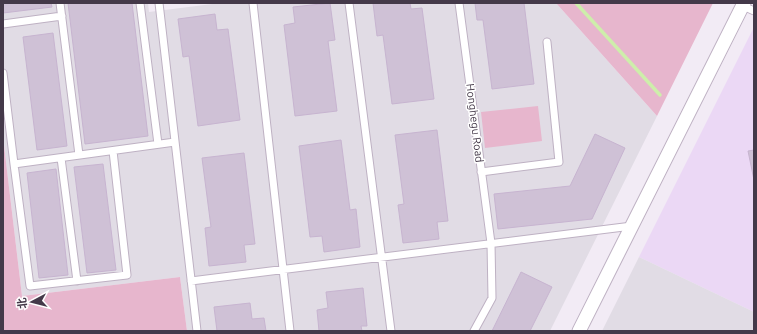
<svg xmlns="http://www.w3.org/2000/svg" width="757" height="334" viewBox="0 0 757 334" font-family="Ubuntu,'Noto Sans SC',sans-serif">
<rect width="100%" height="100%" fill="#f2ebf5"/>
<path fill="#ebd8f5" d="M754 27V312L639 257Z"/>
<path fill="#e1dce5" d="M3 3H148L149 12 220 3H556L657 116 550 331H187L180 277 22 296 3 137Z
M639 257 754 312V331H602Z"/>
<path fill="#e7b6cd" d="M556 3H713L657 116Z
M538 106 542 141 485 148 481 112Z
M3 137 22 296 180 277 187 331H3Z"/>
<g fill="none" stroke-linecap="round" stroke-linejoin="round">
<path stroke="#ceeeab" stroke-width="3.5" d="M576 3 660 95"/>
</g>
<path fill="#cfc1d6" stroke="#c7b4d0" d="M3 3H51L52 7 3 13Z
M68 3H132L148 136 85 144Z
M330 3 335 40 328 41 337 111 295 116 284 25 295 23 293 7Z
M373 3H410L411 9 422 8 434 99 392 104 383 35 377 36Z
M475 3H524L534 84 492 89 483 20H477Z
M215 14 217 30 228 29 240 120 198 126 189 56 183 57 178 19Z
M53 33 67 146 37 150 23 37Z
M437 130 448 221 437 222 439 239 403 243 398 205 404 204 395 135Z
M595 134 625 148 592 219 498 229 494 194 570 186Z
M341 140 350 210 356 209 360 247 324 252 322 236 310 237 299 146Z
M754 150V180L748 151Z
M244 153 255 244 244 245 246 262 209 266 205 228 211 227 202 158Z
M103 164 116 270 87 273 74 167Z
M56 169 68 275 39 278 27 173Z
M521 272 552 287 530 331H492Z
M363 288 367 326H361L362 331H319L317 310 328 308 326 292Z
M250 303 252 319 264 318 266 331H217L214 307Z"/>
<g fill="none" stroke-linecap="round" stroke-linejoin="round">
<defs>
<path id="service" d="M60 3 79 155
M140 3 158 144
M159 3 197 331
M253 3 290 331
M349 3 391 331
M459 3 491 243 492 298 474 331
M743 6 754 11
M3 24 62 16
M3 73 14 164
M113 151 127 275 30 286 14 164 175 142
M61 158 77 281
M481 172 559 162 547 42
M191 281 632 226"/>
<path id="minor" d="M579 331 744 3"/>
</defs>
<use href="#service" stroke="#beb1c3" stroke-width="9"/>
<use href="#minor" stroke="#beb1c3" stroke-width="15"/>
<use href="#service" stroke="#fff" stroke-width="7"/>
<use href="#minor" stroke="#fff" stroke-width="13"/>
</g>
<g text-anchor="middle" dominant-baseline="central" stroke-width="3" stroke-linejoin="round" paint-order="stroke">
<g font-size="11" fill="#443949" stroke="#fff">
<text transform="translate(475 123) rotate(83)">Honghegu Road</text>
</g>
</g>
<rect width="757" height="334" fill="none" stroke="#443949" stroke-width="8"/>
<g transform="translate(32 302) rotate(263)" stroke="#ffffff" stroke-width="3" paint-order="stroke">
<path d="M0-3L7 15L0 10L-7 15Z" fill="#443949"/>
<text y="-6" font-size="11" font-weight="bold" text-anchor="middle" fill="#443949">北</text>
</g>
</svg>
